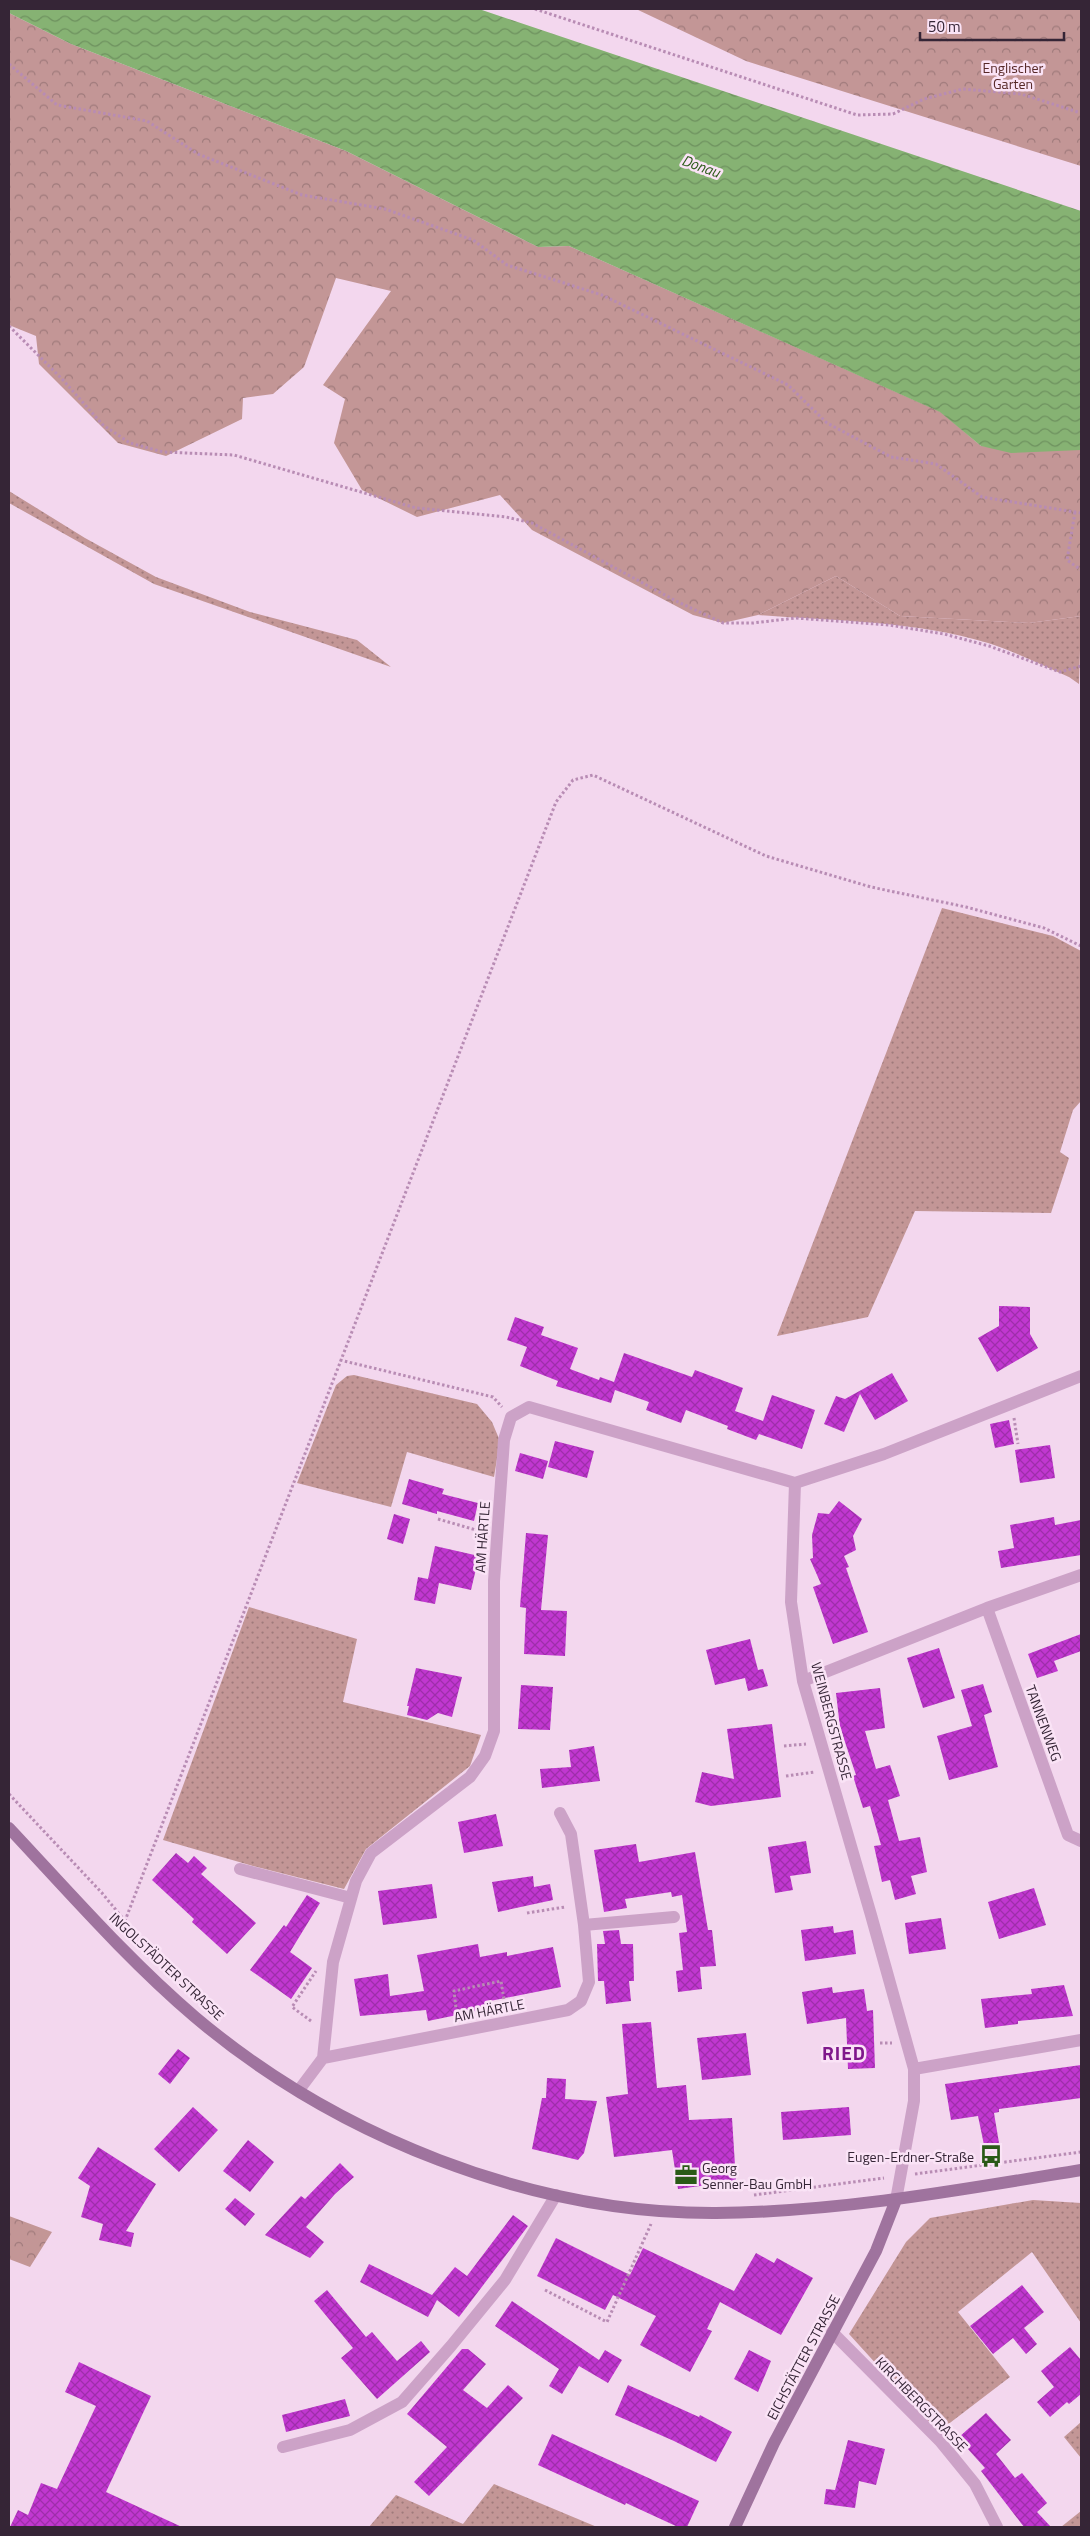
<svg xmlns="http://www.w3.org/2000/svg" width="1090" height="2536" viewBox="0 0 1090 2536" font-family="'Titillium Web',sans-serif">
<defs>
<pattern id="green-dots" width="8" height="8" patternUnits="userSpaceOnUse" patternTransform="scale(1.25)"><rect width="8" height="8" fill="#c39696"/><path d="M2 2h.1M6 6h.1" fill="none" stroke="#9f7a7b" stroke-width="1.8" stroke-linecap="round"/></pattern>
<pattern id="forest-crowns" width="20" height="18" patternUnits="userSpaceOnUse" patternTransform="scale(1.25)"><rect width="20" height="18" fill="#c39696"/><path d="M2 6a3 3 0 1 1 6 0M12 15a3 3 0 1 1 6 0" fill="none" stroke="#9f7a7b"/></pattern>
<pattern id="water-waves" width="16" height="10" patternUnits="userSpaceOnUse" patternTransform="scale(1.25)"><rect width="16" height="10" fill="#86b273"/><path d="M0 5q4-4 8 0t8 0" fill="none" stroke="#6e915f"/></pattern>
<pattern id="building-cross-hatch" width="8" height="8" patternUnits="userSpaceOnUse" patternTransform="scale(1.25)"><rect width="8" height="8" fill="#c137d0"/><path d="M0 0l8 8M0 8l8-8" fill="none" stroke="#9e2eaa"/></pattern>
</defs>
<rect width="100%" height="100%" fill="#f3d7ee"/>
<path fill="url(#green-dots)" d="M9 491 85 538 156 577 250 612 357 640 391 667 154 584 9 503Z
M836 576 900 616 1029 623 1081 616 1079 684 1069 677C1043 666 1016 652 988 643 915 621 834 621 758 615Z
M942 908 1053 936 1081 951V1101L1073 1110 1060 1152 1069 1158 1051 1213 915 1211 868 1317 777 1336Z
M354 1375 477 1404 492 1422 500 1441 494 1477 407 1452 391 1507 297 1483 336 1385 347 1376Z
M249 1607 357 1639 343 1702 481 1735 470 1766 366 1849 344 1889 253 1866 163 1840Z
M1033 2200 1081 2203V2323L1032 2252 958 2312 1010 2377 938 2432 849 2334 906 2242 930 2218Z
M1081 2422V2458L1064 2437Z
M494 2484 597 2527H369L396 2495 463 2524Z
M1081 2511V2527H1061Z"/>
<path fill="url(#forest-crowns)" d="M636 9H1081V166L746 61Z
M9 13 71 44 346 151 538 247 569 246 941 412 981 446 1081 450V616L1029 623 900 616 836 576 758 615 723 623 693 615 532 530 500 495 417 517 362 490 334 443 345 399 323 385 391 291 336 278 304 367 273 394 243 398 242 419 166 456 118 443 39 364 36 336 9 325Z
M9 2216 52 2232 30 2267 9 2259Z"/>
<path fill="url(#water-waves)" d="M9 9H479L1081 211V450L1011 453 981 446 940 412 569 246 538 247 346 151 71 44 9 13Z"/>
<path fill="url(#building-cross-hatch)" d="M999 1306 1030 1307V1334L1038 1348 997 1372 978 1338 999 1326Z
M515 1317 544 1327 541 1335 578 1348 570 1369 599 1380 600 1377 614 1382 624 1353 692 1377 695 1370 743 1388 735 1411 763 1421 772 1395 815 1410 802 1449 759 1434 756 1440 727 1429 728 1426 686 1410 681 1423 646 1410 649 1402 615 1390 611 1403 556 1386 558 1381 520 1366 527 1347 507 1340Z
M892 1373 908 1401 875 1420 860 1394 844 1432 824 1424 836 1396 845 1399Z
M1009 1420 1014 1444 995 1448 990 1424Z
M555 1441 594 1451 587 1478 548 1467Z
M1050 1445 1055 1478 1020 1483 1015 1450Z
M520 1453 548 1461 543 1479 515 1471Z
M409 1479 444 1489 442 1494 478 1503 474 1521 437 1511V1514L402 1504Z
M839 1501 862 1519 853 1536 856 1550 844 1556 849 1567 846 1568 868 1632 833 1644 813 1587 821 1584 810 1559 813 1558 812 1535 818 1513 829 1514Z
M394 1514 410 1519 403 1544 387 1539Z
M1054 1517 1055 1525 1081 1520V1555L1001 1568 998 1551 1014 1548 1010 1525Z
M526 1533 548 1535 541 1610 567 1611 565 1656 524 1654 526 1608 520 1607Z
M435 1546 479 1556 471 1590 439 1583 435 1604 414 1600 418 1577 428 1579Z
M1081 1634V1651L1054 1661 1058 1671 1037 1678 1028 1654Z
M750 1639 758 1670 763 1669 768 1686 748 1691 745 1678 715 1685 706 1650Z
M939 1648 955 1698 923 1708 907 1658Z
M416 1668 462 1677 452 1717 438 1713 427 1720 407 1715 409 1706H407Z
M983 1684 992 1712 984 1715 998 1767 949 1780 937 1736 972 1726 961 1690Z
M521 1685 553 1687 550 1730 518 1729Z
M880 1688 885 1728 865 1731 876 1769 890 1765 900 1796 888 1800 899 1841 920 1837 927 1872 911 1876 916 1894 895 1900 890 1880 882 1882 874 1846 881 1845 870 1806 863 1808 853 1776 856 1775 840 1727 836 1693Z
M772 1724 781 1797 711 1806 695 1802 702 1772 734 1779 727 1729Z
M594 1746 600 1781 542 1788 540 1769 571 1767 569 1750Z
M496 1814 503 1846 464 1853 458 1822Z
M806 1841 811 1873 790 1876 793 1890 775 1893 768 1847Z
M636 1844 639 1862 695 1852 708 1930H712L716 1966 700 1967 702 1989 678 1992 676 1971 683 1970 679 1933 687 1932 682 1895 672 1897 671 1892 625 1899 627 1908 604 1912 594 1850Z
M176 1853 188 1863 194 1856 207 1868 201 1874 256 1923 227 1954 192 1922 194 1919 152 1880Z
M533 1876 534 1887 550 1884 553 1900 498 1912 492 1882Z
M432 1884 437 1918 383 1925 378 1891Z
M1034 1888 1046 1925 999 1939 988 1902Z
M307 1895 320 1903 290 1952 312 1968 291 1999 250 1970 284 1925 286 1927Z
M941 1918 946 1949 909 1954 905 1923Z
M833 1926 834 1933 853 1930 856 1954 805 1961 801 1930Z
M619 1930 621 1944H633L634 1981H629L631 2001 606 2004 604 1981H598L597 1944H605L603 1931Z
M478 1944 480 1957 507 1952V1956L553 1947 561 1987 490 2001 491 2008 428 2021 426 2010 360 2016 354 1979 388 1974 390 1996 424 1991 417 1955Z
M1064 1985 1073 2016 1018 2021V2024L985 2028 981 1999 1032 1994 1031 1989Z
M832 1987 833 1993 864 1989 867 2011 873 2010 875 2068 848 2069 846 2018 807 2024 802 1992Z
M651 2022 657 2088 686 2085 689 2120 732 2118 736 2181 678 2189 672 2150 614 2157 606 2097 628 2094 622 2024Z
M746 2033 751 2075 702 2080 697 2038Z
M178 2049 190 2058 170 2084 158 2074Z
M1081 2065V2098L999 2109V2112L994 2113 999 2143 984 2145 978 2116 951 2120 945 2084Z
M547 2078 566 2079 565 2099 597 2101 584 2153 578 2160 532 2149 542 2098H546Z
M193 2107 218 2130 179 2172 154 2149Z
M849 2107 851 2135 783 2140 781 2112Z
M248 2140 274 2162 250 2192 223 2171Z
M98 2147 156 2184 126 2231 134 2233 131 2247 99 2240 103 2224 81 2217 90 2186 78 2178Z
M340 2163 354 2177 335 2194 306 2227 324 2242 310 2258 265 2235 301 2196 305 2199Z
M235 2198 255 2214 245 2226 225 2209Z
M513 2215 528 2226 459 2317 437 2300 428 2317 360 2282 369 2264 432 2295 455 2267 467 2276Z
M556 2238 630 2275 643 2248 734 2291 756 2253 774 2263 777 2258 813 2278 781 2335 720 2302 707 2329 712 2331 690 2372 640 2345 656 2316 613 2295 605 2310 537 2276Z
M1022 2285 1044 2312 1024 2328 1037 2344 1026 2354 1013 2338 993 2354 970 2326Z
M327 2290 366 2337 372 2332 397 2361 421 2341 430 2352 377 2399 341 2358 353 2348 314 2301Z
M512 2301 599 2360 605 2350 622 2360 608 2383 579 2366 562 2394 549 2386 559 2369 495 2326Z
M1070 2347 1081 2360V2394L1069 2404 1067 2402 1050 2417 1037 2402 1054 2387 1041 2371Z
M462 2349H468L486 2364 463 2390 487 2408 508 2385 523 2398 429 2496 414 2482 447 2447 407 2414Z
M749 2350 771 2361 758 2392 734 2379Z
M79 2362 151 2396 106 2492 182 2527H10L18 2510 28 2515 41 2483 57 2489 96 2406 65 2392Z
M628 2385 699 2417 700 2415 732 2432 716 2462 674 2441 615 2415Z
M345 2399 350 2416 286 2432 282 2415Z
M986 2413 1011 2440 996 2454 1015 2478 1022 2473 1047 2503 1037 2512 1051 2527H1024L981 2471 985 2468 958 2438Z
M552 2434 699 2501 687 2527H678L626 2503 625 2505 538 2465Z
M848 2440 885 2449 876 2485 859 2481 855 2508 824 2504 826 2489 835 2490Z"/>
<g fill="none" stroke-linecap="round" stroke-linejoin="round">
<path stroke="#b88cb4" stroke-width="3" stroke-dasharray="2.5 2.5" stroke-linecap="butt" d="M535 9 857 115 893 114 924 99 963 89 1021 94 1081 113
M9 64 57 105 147 121 198 154 302 195 385 209 473 240 507 265 602 295 788 385 827 423 891 457 936 464 982 497 1081 513
M9 326 62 379 103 425 130 443 163 452 234 455 416 508 506 517 532 523 676 601 723 623H753L796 618 889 625 944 634 989 646 1060 672 1081 666
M1075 512 1067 560 1081 570
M340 1360 493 1397 502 1407
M1014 1418 1018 1444
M438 1519 483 1532
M784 1746 806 1744
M786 1776 815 1772
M9 1794 102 1893 125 1921 130 1932
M527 1913 565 1907
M123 1926 556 802 573 780 593 775 766 856 871 887 966 907 1044 928 1081 946
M457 2017 454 1991 501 1981 505 2006
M311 2021 292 2007 316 1971
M880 2043H892
M915 2174 1081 2152
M754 2195 884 2178
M545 2290 607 2322 651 2224"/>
<path stroke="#cca2c7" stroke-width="12" d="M795 1483 791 1602 803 1681 871 1915 914 2069V2101L896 2200
M795 1483 884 1454 1081 1376
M987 1608 1068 1835 1081 1841
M803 1681 987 1608 1081 1575
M240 1869 351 1898
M584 1925 674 1917
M323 2058 568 2010 581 2001 589 1982 584 1925 571 1834 560 1813
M914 2069 1081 2040
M299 2090 323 2058 333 1962 356 1881 371 1853 470 1777 485 1756 494 1731V1581L504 1440 511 1417 529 1407 795 1483
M832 2332 940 2441 975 2484 997 2527
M283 2447 350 2430 402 2402 451 2346 505 2280 556 2195"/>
<path stroke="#9f739e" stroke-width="12" d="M9 1828C69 1892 128 1960 195 2017 336 2136 531 2214 716 2213 839 2212 960 2190 1081 2170
M735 2527 774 2443 876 2251 896 2200"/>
</g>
<defs>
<symbol id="bus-bare" viewBox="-9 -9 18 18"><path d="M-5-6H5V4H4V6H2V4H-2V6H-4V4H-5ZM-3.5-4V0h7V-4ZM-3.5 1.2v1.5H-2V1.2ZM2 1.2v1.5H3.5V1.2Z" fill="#2a5a17" stroke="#fae3f6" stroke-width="2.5" paint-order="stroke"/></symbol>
<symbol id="office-bare" viewBox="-9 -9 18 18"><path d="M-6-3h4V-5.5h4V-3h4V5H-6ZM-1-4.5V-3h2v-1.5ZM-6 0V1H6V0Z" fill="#2a5a17" stroke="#fae3f6" stroke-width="2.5" paint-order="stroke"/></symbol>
</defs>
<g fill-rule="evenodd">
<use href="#bus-bare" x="975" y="2140" width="32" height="32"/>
<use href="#office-bare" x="670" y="2159" width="32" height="32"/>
</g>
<g text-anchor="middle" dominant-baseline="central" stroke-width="5" stroke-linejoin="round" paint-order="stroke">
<g font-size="14" fill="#562827" stroke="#fae3f6">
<text x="1013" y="67">Englischer<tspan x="1013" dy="16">Garten</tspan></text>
</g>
<g font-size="14" fill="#352536" stroke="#fae3f6">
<text transform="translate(482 1537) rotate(-86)">AM HÄRTLE</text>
<text transform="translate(832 1721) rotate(75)">WEINBERGSTRASSE</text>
<text transform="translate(1044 1723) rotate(70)">TANNENWEG</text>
<text transform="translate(167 1966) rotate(43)">INGOLSTÄDTER STRASSE</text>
<text transform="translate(489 2010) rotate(-11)">AM HÄRTLE</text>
<text transform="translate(803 2357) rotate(-62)">EICHSTÄTTER STRASSE</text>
<text transform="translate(922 2404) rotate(46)">KIRCHBERGSTRASSE</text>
</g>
<g font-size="14" fill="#352536" stroke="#fae3f6" text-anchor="end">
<text x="974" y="2156">Eugen-Erdner-Straße</text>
<text x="702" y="2167" text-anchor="start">Georg<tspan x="702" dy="16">Senner-Bau GmbH</tspan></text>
</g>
<g font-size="15" font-style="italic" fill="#2a5a17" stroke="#fae3f6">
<text transform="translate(701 166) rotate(20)">Donau</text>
</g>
<g font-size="19" font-weight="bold" letter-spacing="1" fill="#7f188b" stroke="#fae3f6">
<text x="844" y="2052">RIED</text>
</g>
</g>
<rect width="1090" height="2536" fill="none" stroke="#352536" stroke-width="20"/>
<path d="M920 32v8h144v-8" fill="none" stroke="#352536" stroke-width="2.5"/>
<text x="928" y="32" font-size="15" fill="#352536" stroke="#fae3f6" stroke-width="4" paint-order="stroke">50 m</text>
</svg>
